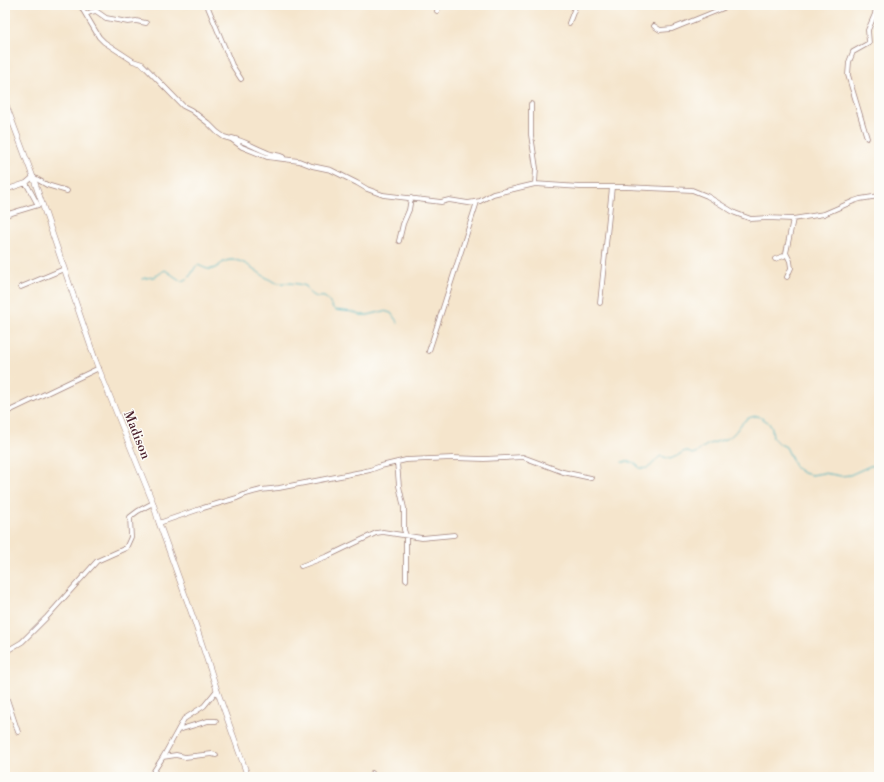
<svg xmlns="http://www.w3.org/2000/svg" width="884" height="782" viewBox="0 0 884 782" font-family="'Libre Bodoni',serif">
<rect width="100%" height="100%" fill="#fdfcf7"/>
<filter id="ink" filterUnits="userSpaceOnUse"><feTurbulence type="fractalNoise" baseFrequency=".025" numOctaves="2"/><feDisplacementMap in="SourceGraphic" scale="8" xChannelSelector="R" yChannelSelector="G"/><feConvolveMatrix kernelMatrix="1 2 1 2 8 2 1 2 1" color-interpolation-filters="sRGB"/></filter>
<filter id="wash" filterUnits="userSpaceOnUse"><feTurbulence type="fractalNoise" baseFrequency=".012" numOctaves="4" result="noise"/><feDisplacementMap in="SourceGraphic" scale="16" xChannelSelector="R" yChannelSelector="G"/><feGaussianBlur stdDeviation="0.9" result="paint"/><feColorMatrix in="noise" values="0 0 0 0 0 0 0 0 0 0 0 0 0 0 0 0 0 1.4 0 .05"/><feComposite in="paint" operator="in"/></filter>
<g filter="url(#wash)">
<rect width="100%" height="100%" fill="#f5e5cc"/>
<g fill="none" stroke-linecap="round" stroke-linejoin="round">
<path stroke="#40aebd" stroke-width="1" d="M142 279C146 277 153 278 156 276 160 274 161 272 165 270L181 281C191 280 191 272 197 265 202 266 206 270 212 269 219 268 222 260 231 260 246 259 261 277 275 282 279 284 283 283 287 283 293 283 300 284 306 286 308 292 311 296 318 297 320 297 322 296 324 297 329 299 331 307 335 310L353 312 360 315H368L384 311 391 313 398 323
M622 462H633L640 468C642 468 645 469 647 468 653 466 655 459 661 456L670 459 677 456 683 452 686 451 692 454 698 452C707 441 721 443 731 436 738 431 741 421 749 418 751 417 755 416 758 416L768 422 772 428 773 438 778 443 786 447 796 468 803 473 812 475 823 473 830 474 841 476 850 475 870 466 879 465"/>
</g>
</g>
<g filter="url(#ink)">
<g fill="none" stroke-linecap="round" stroke-linejoin="round">
<defs>
<path id="minor" d="M80 5 99 37 104 42 133 61 142 64 149 71 183 106 191 110 208 123 217 132 224 137 231 139 242 147 267 157 299 161 312 166 331 170 357 183 367 189 383 195 441 202 449 200 468 203 480 201 493 194 535 184 580 187H626L692 190 707 196 735 213 751 219 767 218 793 219 824 214 854 201 860 199 879 196
M207 5 232 65 241 79
M437 11 440 5
M86 14 91 12 96 11 106 18 128 22 136 21 146 23
M569 23 576 5
M654 26 660 30 672 29 731 5
M531 104V135L536 168 535 184
M232 138C245 141 257 149 271 154 275 155 279 155 283 157
M867 138 848 75 849 62 853 52 869 43 868 30 875 14 876 5
M5 190 26 183 33 177 47 185 67 191
M5 215 38 205 26 183
M399 241 403 224 409 210 411 198
M775 259 784 256 786 253
M787 277 791 268 790 261 786 253 793 219
M21 287 64 269
M600 303 612 187
M429 351 477 202
M5 413 99 368
M397 462 399 486 404 508V530L406 535V580
M159 523 203 508 237 498 246 494 261 490 279 488 361 472 370 470 381 466 406 460 452 458 484 459 523 457 563 472 591 478
M301 566 328 556 376 533 383 532 422 538 454 535
M5 652 22 642 46 618 97 561 126 548 131 537 130 517 138 511 153 503
M5 693 18 732
M178 730 208 721H216
M163 757 176 755 185 757 212 754 216 755
M150 777 163 757 184 719 204 706 217 690
M371 777 372 773"/>
<path id="tertiary" d="M5 102 33 177 96 362 153 503 159 523 194 620 217 690 248 777"/>
</defs>
<use href="#minor" stroke="#a0827c" stroke-width="5.5"/>
<use href="#tertiary" stroke="#a0827c" stroke-width="6"/>
<use href="#minor" stroke="#fff" stroke-width="4"/>
<use href="#tertiary" stroke="#fff" stroke-width="5"/>
</g>
</g>
<g text-anchor="middle" dominant-baseline="central" stroke-width="3" stroke-linejoin="round" paint-order="stroke">
<g font-size="13" fill="#4a1f2b" stroke="#fdfcf7">
<text transform="translate(137 435) rotate(68)">Madison</text>
</g>
</g>
<rect width="884" height="782" fill="none" stroke="#fdfcf7" stroke-width="20"/>
</svg>
